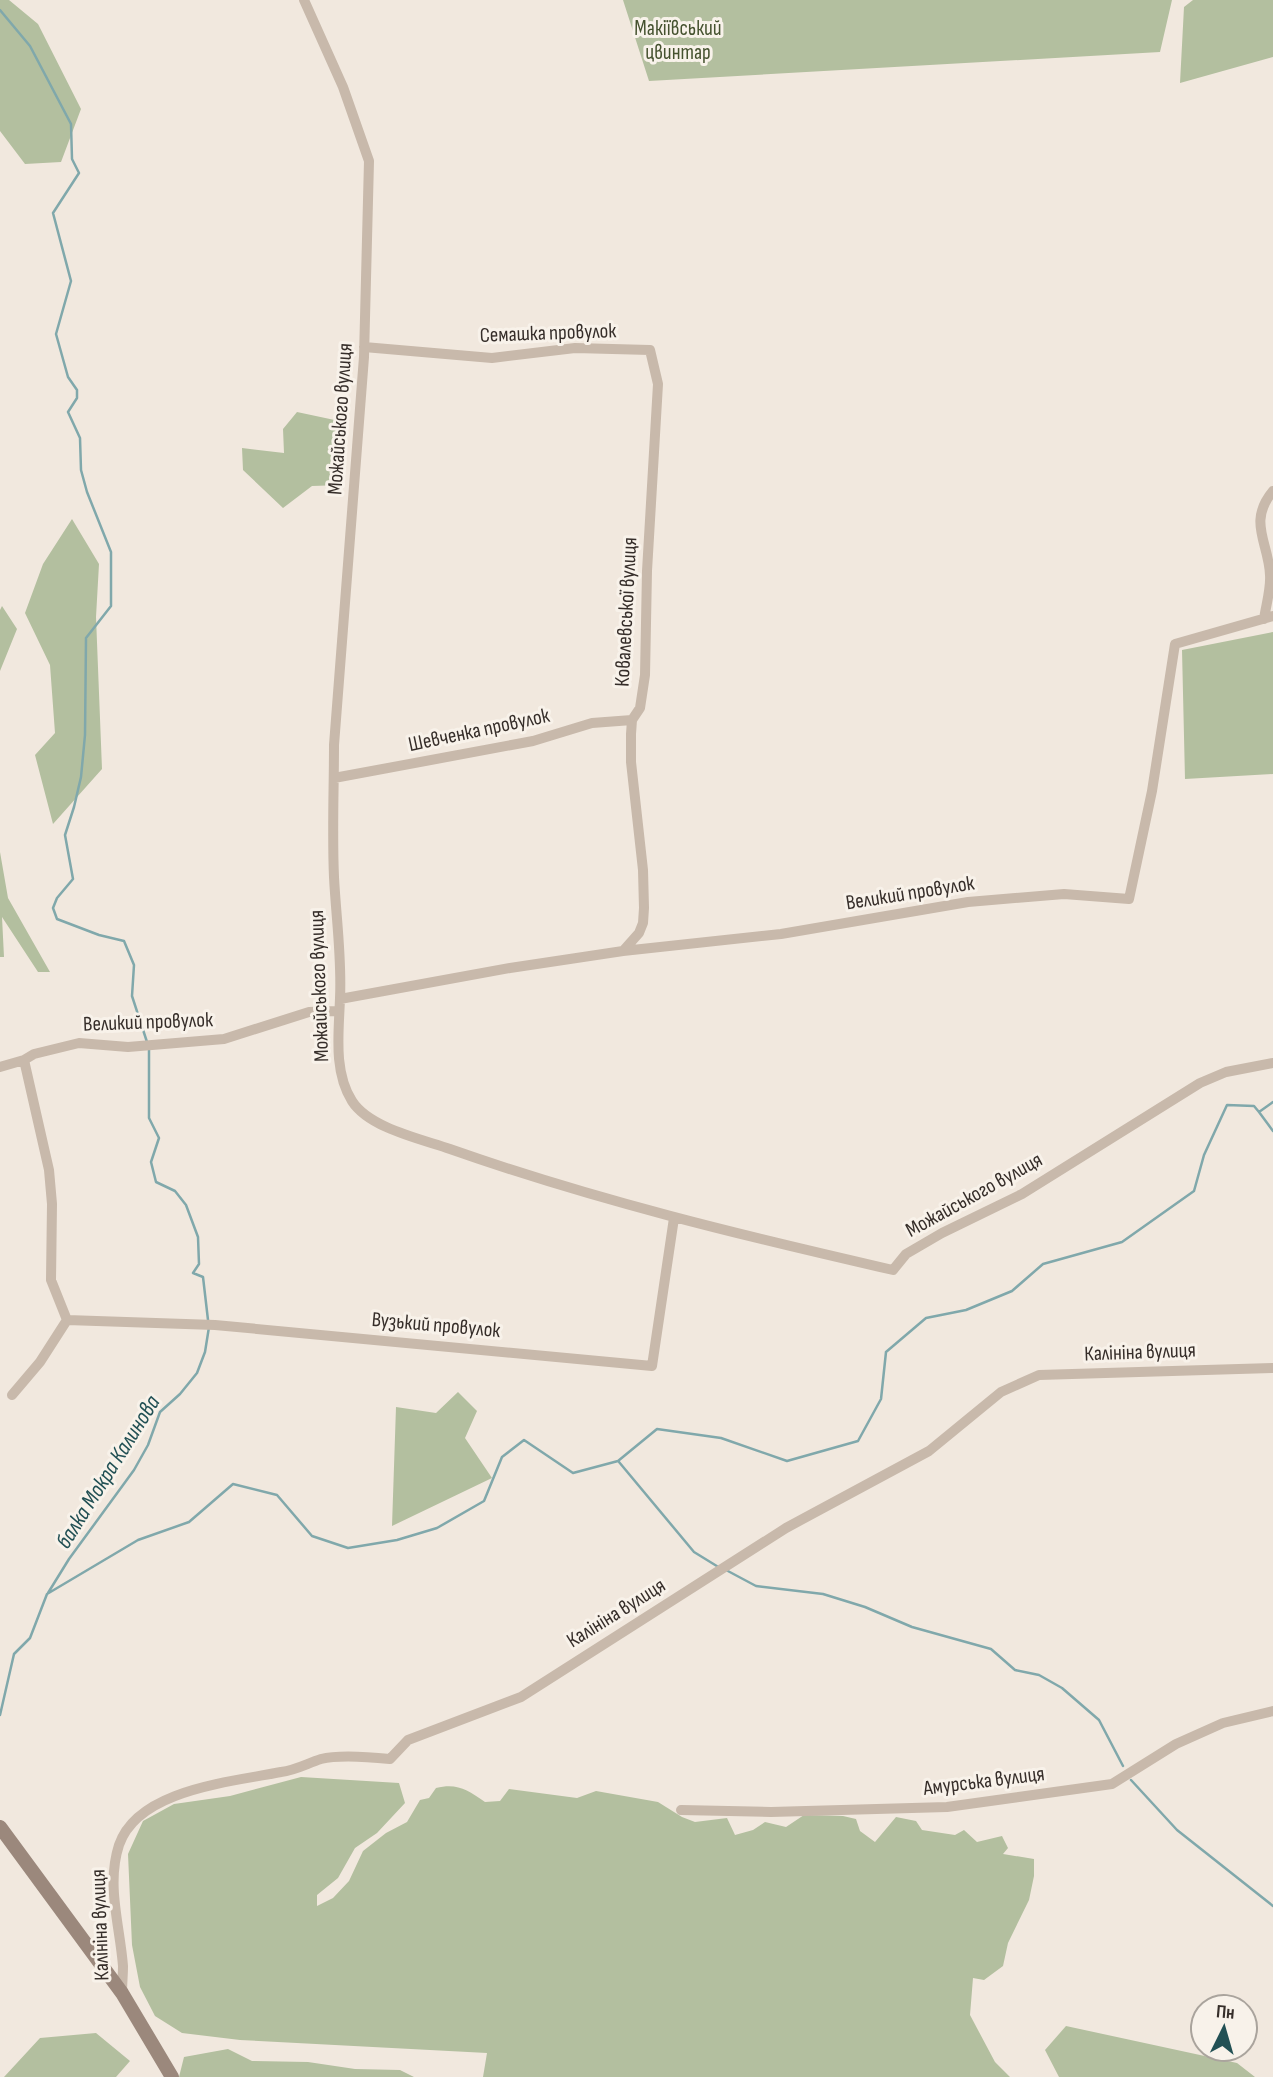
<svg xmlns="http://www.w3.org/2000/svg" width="1273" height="2077" viewBox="0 0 1273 2077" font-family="'Sofia Sans Condensed',sans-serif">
<rect width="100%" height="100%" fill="#f1e8de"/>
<path fill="#b3bf9f" d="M0 0H9L38 24 81 109 61 162 25 164 0 131Z
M623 0H1172L1160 52 649 81Z
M1193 0H1273V57L1180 83 1184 7Z
M297 412 344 422 342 485 312 486 283 508 243 470 242 448 284 453 283 429Z
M72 519 99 564 96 617 102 769 53 824 35 755 55 733 50 665 25 613 43 564Z
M2 606 17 629 0 671V610Z
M1273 632V774L1185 779 1182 650Z
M0 852 8 898 50 972H38L2 917 4 957H0Z
M458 1392 477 1411 465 1438 492 1478 392 1526 396 1407 436 1413Z
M301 1777 399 1783 405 1803 377 1833 355 1848 338 1878 317 1895V1906L333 1898 349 1881 363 1851 386 1833 407 1822 420 1800 429 1798 436 1788C458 1783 467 1790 485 1802L500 1801 509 1789 577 1798 596 1791 658 1802 682 1817 695 1822 727 1818 735 1835 753 1830 765 1822 786 1827 804 1815 843 1816 856 1819 860 1831 875 1842 896 1817 916 1821 922 1830 955 1835 964 1830 977 1842 1002 1836 1008 1848 1003 1854 1034 1859V1876L1029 1900 1008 1943 1003 1966 984 1980 973 1978 970 2015 995 2062 1010 2077H483L487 2053 240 2040 182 2033 155 2016 140 1987 132 1945 128 1854 143 1821 174 1804 230 1796Z
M1066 2026 1237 2063 1255 2077H1059L1045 2050Z
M96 2033 130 2061 116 2077H4L40 2038Z
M228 2049 252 2061 308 2062 355 2069 400 2070 414 2077H179L184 2057Z"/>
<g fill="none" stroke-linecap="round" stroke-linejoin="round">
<path stroke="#80a8ab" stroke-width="2.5" d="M0 10 30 46 71 124 72 159 79 173 53 213 71 281 56 334 68 377 77 390V398L68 412 80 438 81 470 87 492 111 552V606L86 638 85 735 81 777 74 807 65 835 73 879 57 898 53 908 57 919 99 935 124 941 134 965 132 996 147 1042
M149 1050V1118L159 1138 151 1162 156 1182 175 1191 186 1205 198 1237 199 1264 193 1273 203 1277 208 1320
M1259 1112 1273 1131
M619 1462 694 1552 720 1568
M726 1570 756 1586 823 1594 865 1607 912 1627 991 1649 1015 1670 1039 1675 1062 1688 1099 1720 1123 1766
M48 1593 69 1559 134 1470 148 1445 160 1412 180 1394 197 1373 205 1352 209 1327
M0 1715 14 1654 30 1638 47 1594 138 1540 189 1522 233 1484 277 1495 312 1536 348 1548 397 1540 437 1528 484 1501 502 1457 524 1440 573 1473 618 1461 657 1429 721 1438 787 1461 858 1441 881 1399 886 1352 926 1318 966 1310 1012 1291 1043 1264 1122 1242 1194 1191 1204 1155 1227 1105 1254 1106 1259 1112 1273 1102
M1131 1780 1177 1830 1273 1906"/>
<path stroke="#c8b9ab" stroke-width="10" d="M304 0 343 87 369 161 364 357 334 745C334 788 332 833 334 877 336 917 342 958 340 998 339 1031 333 1071 352 1101 369 1128 421 1139 450 1149 595 1200 744 1236 893 1270L906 1254 942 1233 1022 1194 1200 1083 1226 1072 1273 1063
M364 347 492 358 575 348 650 350 658 384 647 571 645 675 640 708 632 720 631 734V762L643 870 644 908 643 923 639 933 623 951
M1264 619C1266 605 1271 589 1270 575 1269 543 1247 522 1273 491
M334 778 533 741 592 723 632 720
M340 999 510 968 623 951 781 934 968 902 1064 894 1129 899 1152 791 1175 644 1273 616
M24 1060 49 1170 52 1204 51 1280 67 1320 215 1325 652 1366 674 1218
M0 1067 24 1060 34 1054 79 1043 128 1047 224 1039 309 1012 338 1011
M12 1395 40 1362 67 1320
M681 1810 771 1812 947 1807 1112 1784 1176 1744 1223 1723 1273 1711
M122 1993C122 1984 123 1975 123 1966 120 1926 106 1885 119 1845 138 1789 232 1782 281 1772 296 1770 308 1763 321 1759 340 1754 371 1757 390 1759L408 1740 521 1697 786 1528 929 1451 1001 1392 1039 1375 1273 1368"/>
<path stroke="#9b887c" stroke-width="14" d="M0 1827 122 1993 172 2077"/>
</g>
<g text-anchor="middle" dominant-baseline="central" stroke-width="6" stroke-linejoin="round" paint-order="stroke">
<g font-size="21" fill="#45522f" stroke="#f8f2ea">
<text x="678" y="28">Макіївський<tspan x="678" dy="24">цвинтар</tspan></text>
</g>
<g font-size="21" fill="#362e2a" stroke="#f8f2ea">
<text transform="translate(548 333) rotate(-2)">Семашка провулок</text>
<text transform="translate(340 419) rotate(-86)">Можайського вулиця</text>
<text transform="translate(626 612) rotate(-87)">Ковалевської вулиця</text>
<text transform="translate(479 730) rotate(-12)">Шевченка провулок</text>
<text transform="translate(910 893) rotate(-9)">Великий провулок</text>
<text transform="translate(319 986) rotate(-92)">Можайського вулиця</text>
<text transform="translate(148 1022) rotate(-2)">Великий провулок</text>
<text transform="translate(974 1195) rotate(-29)">Можайського вулиця</text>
<text transform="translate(436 1325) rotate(5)">Вузький провулок</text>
<text transform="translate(1140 1352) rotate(-2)">Калініна вулиця</text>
<text transform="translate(616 1613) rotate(-32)">Калініна вулиця</text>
<text transform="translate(984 1781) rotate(-7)">Амурська вулиця</text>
<text transform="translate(100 1925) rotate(-92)">Калініна вулиця</text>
</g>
<g font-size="23" font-style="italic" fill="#225054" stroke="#f8f2ea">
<text transform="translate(108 1472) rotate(-58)">балка Мокра Калинова</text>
</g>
</g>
<g transform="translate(1224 2028) rotate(5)"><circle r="33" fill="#f8f2ea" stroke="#aaa49d" stroke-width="2"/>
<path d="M0-5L12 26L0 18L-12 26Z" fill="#225054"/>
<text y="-10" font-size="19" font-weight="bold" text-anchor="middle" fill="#362e2a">Пн</text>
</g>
</svg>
